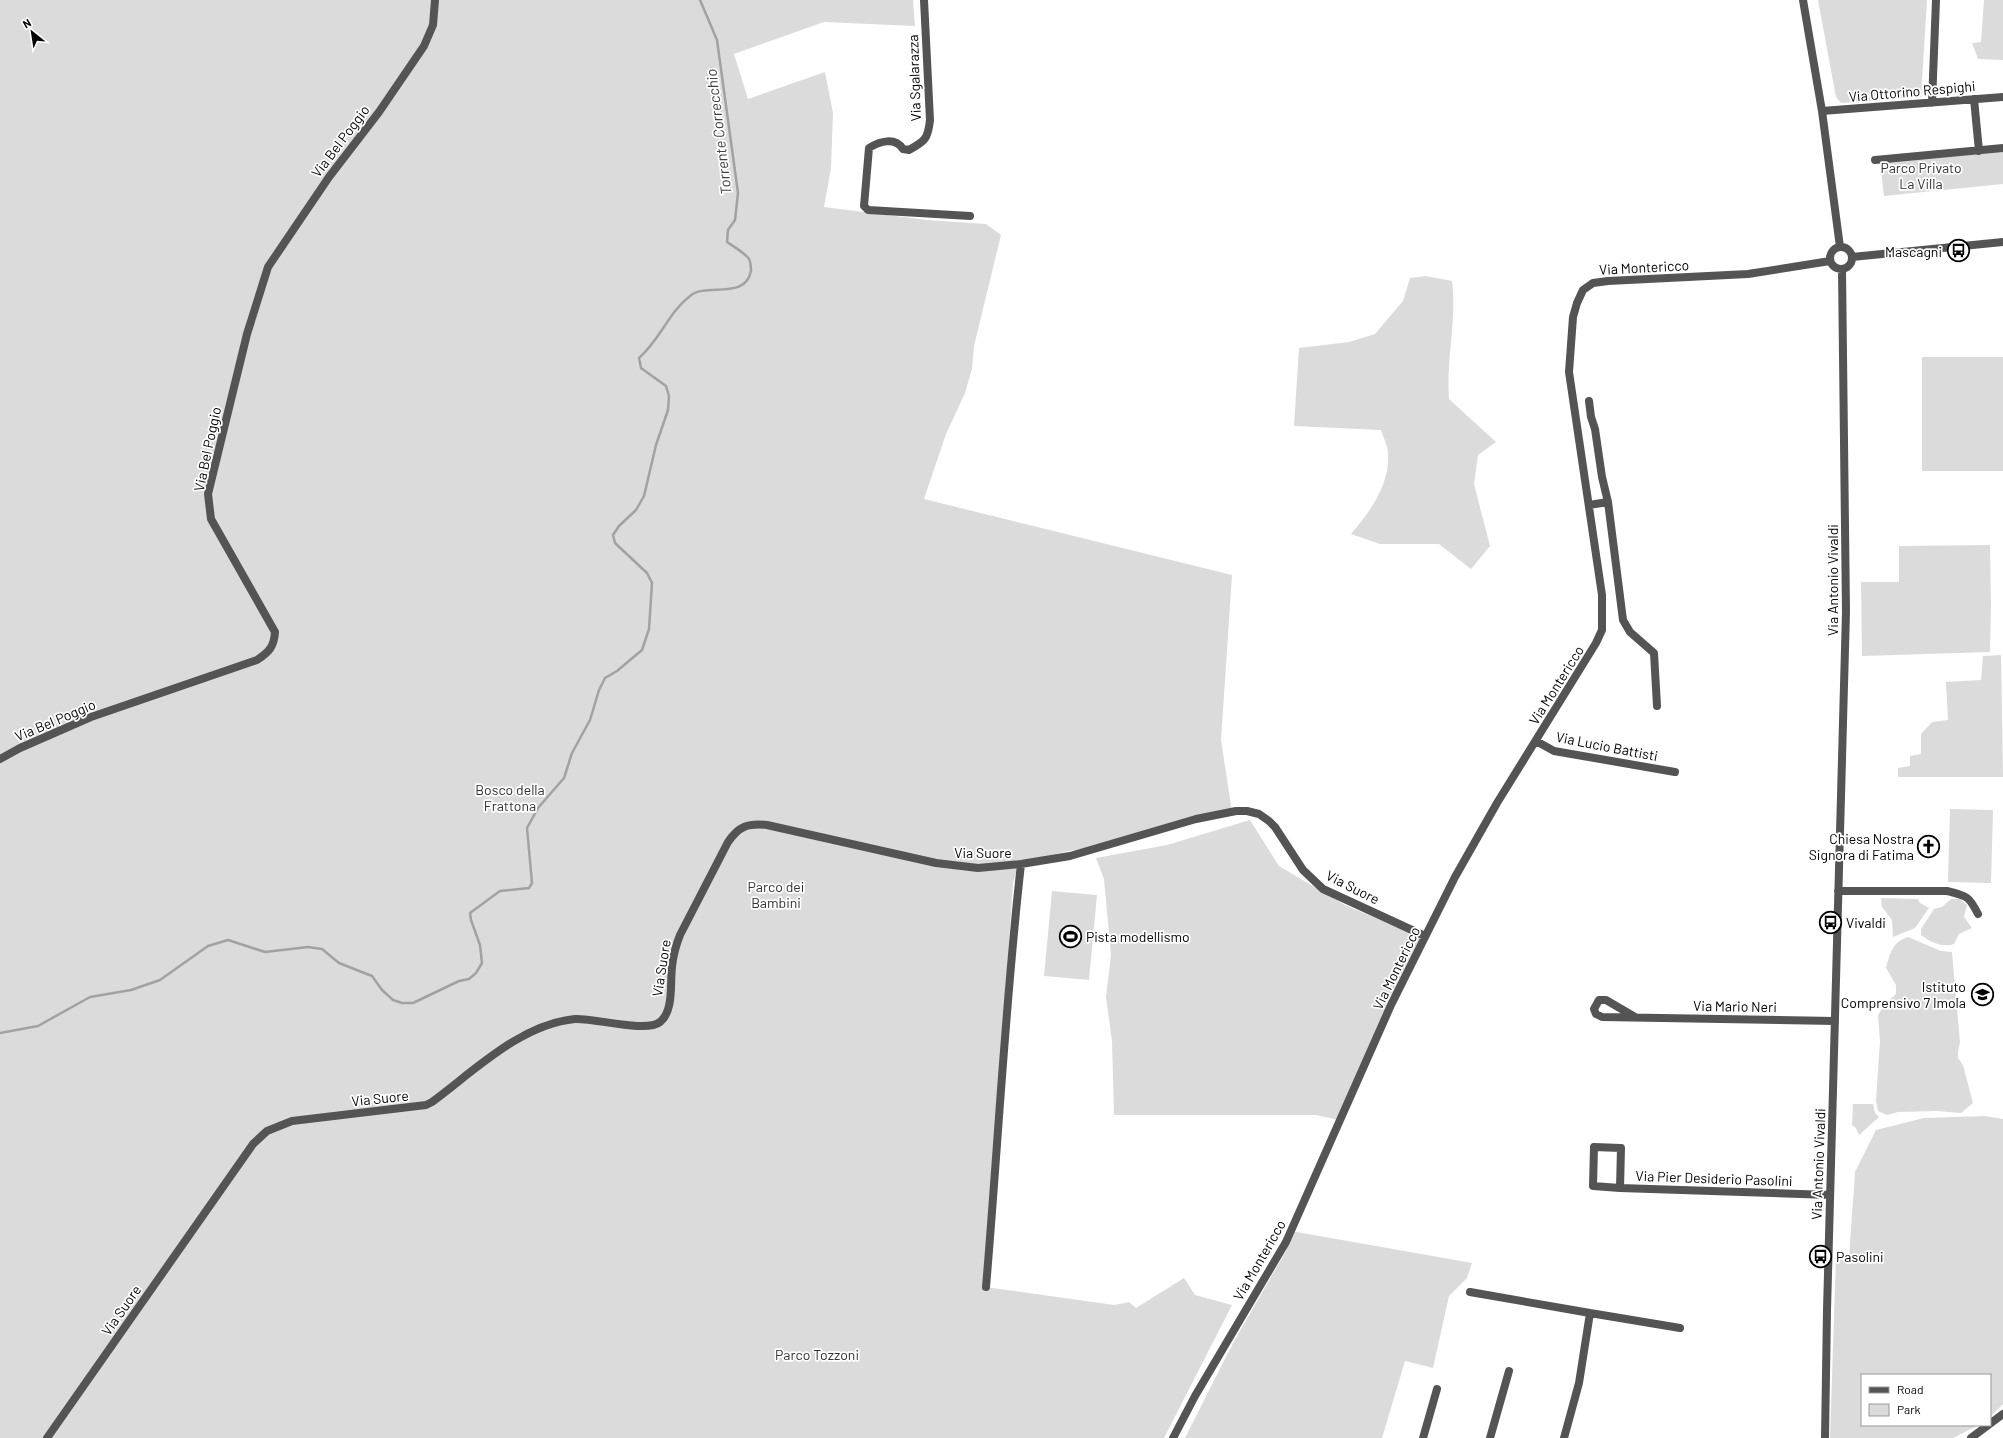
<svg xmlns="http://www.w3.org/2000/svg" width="2003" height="1438" viewBox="0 0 2003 1438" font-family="Barlow,sans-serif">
<rect width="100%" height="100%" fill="#fff"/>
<path fill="#dbdbdb" d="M0 0H913L915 26 824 22 734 54 748 99 825 72 833 113 831 168 824 207 927 220 986 224 1001 235 974 346 972 369 965 393 946 434 924 499 1232 575 1221 740 1232 812 1108 844 1064 852 1018 864 1013 884 985 1287 1114 1305 1129 1302 1136 1308 1184 1278 1195 1295 1232 1305 1164 1438H0Z
M1818 0H1927L1921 97 1841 103 1836 97Z
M1984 0H2003V60L1978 59 1972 43 1981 42Z
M2003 150V184L1884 196 1880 162Z
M1426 276 1452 281C1457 320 1446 359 1449 399L1496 442 1478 455 1474 484 1490 546 1471 569 1439 544H1380L1351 534C1370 512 1390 484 1388 454 1388 446 1383 437 1381 430L1294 426 1299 348 1349 342 1375 334 1403 301 1410 278Z
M1922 357H2003V471H1922Z
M1990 545 1991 605 1990 652 1862 656 1861 582H1899V546Z
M2001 655 2003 777H1898V768L1910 766V756L1921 754V734L1932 722 1948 720 1946 682 1981 680 1983 656Z
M1950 809 1993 810 1991 883 1948 882Z
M1250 820 1279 866 1345 905 1427 940 1338 1120 1316 1115H1114L1112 1041 1106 997 1111 955 1104 879 1096 858 1167 845Z
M1052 891 1097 895 1089 980 1044 976Z
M1881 898 1918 899 1920 903 1929 908 1915 928 1893 937 1892 920 1882 907Z
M1951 899H1960L1967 905 1964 917 1972 928 1959 934 1954 944C1943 948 1930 942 1921 935V929L1934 909 1942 907Z
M1908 937 1941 951 1952 952 1960 1042 1958 1052V1058L1963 1065 1973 1103 1961 1113 1937 1111 1898 1112 1887 1115 1878 1111 1876 1101 1880 1041 1878 1015 1885 1004 1896 994V985L1886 968C1890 954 1892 942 1908 937Z
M1853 1104H1873L1875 1113 1879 1117 1859 1135 1856 1128 1852 1125Z
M1985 1116 2003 1119V1404L1990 1417V1375H1862V1425H1979L1953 1438H1830L1836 1257H1849L1855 1172 1876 1130 1924 1118Z
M1291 1231 1472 1263 1467 1278 1449 1296 1433 1368 1405 1361 1382 1438H1185L1233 1343 1286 1251Z"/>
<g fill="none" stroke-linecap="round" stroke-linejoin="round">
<path stroke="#a2a2a2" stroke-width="2.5" d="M0 1033 38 1026 90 997 131 990 160 980 208 946 228 940 265 952 308 947 322 949 339 963 372 976 382 990 393 1000 402 1003H413L459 981 469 979 476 973 482 963 480 945 471 920 470 913 500 891 529 888 532 883 527 828 538 808 564 778 572 753 590 720 599 690 605 678 617 671 642 650 649 629 652 583 647 573 615 543 613 535 619 526 636 510 644 496 656 445 668 410 669 396 666 386 641 368 639 358C660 340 668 313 690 296 706 282 745 301 751 271 751 267 751 263 749 259 746 254 733 246 727 242L728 230 735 220 738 193 717 40 700 0"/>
<path stroke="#545454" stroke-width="8" d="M924 0 930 120C928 139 925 141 909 150L903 149C895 137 880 141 869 148L864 206 868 210 970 216
M1803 0 1822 111 1840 247
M1974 99 1979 151
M1932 103 1936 0
M1822 111 2003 97
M1875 160 2003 148
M1830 258a11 11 0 1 1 22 0a11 11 0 1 1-22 0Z
M1852 257 2003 242
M1589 401 1591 417 1595 429 1602 477 1608 502
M1589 505 1608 502 1623 620 1630 632 1654 653 1657 706
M1536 741 1554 751 1675 772
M0 759 20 748 91 717 257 660C269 652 274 647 275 632L211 519 208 494 247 334 268 267 329 177 379 112 424 46 433 25 435 0
M1838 891H1947C1967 896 1969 896 1978 914
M1635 1017 1606 1000H1599L1594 1009 1596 1014 1602 1017 1835 1021
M1620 1188 1621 1148 1594 1147 1593 1186 1620 1188 1830 1195
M986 1287C998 1146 1005 1005 1021 864
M1470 1292 1590 1313 1579 1383 1564 1438
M1590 1313 1680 1328
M47 1438 253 1144 267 1131 292 1121 426 1105 432 1102C474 1071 521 1024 575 1019 595 1018 646 1033 660 1022 674 1011 670 983 672 967 673 956 676 945 680 935L728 842C739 826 748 823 767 825L936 863 978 868 1021 864 1070 856 1196 819 1236 811H1247L1259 814 1269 821 1275 827 1303 870 1323 889 1425 936
M1173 1438 1195 1396 1286 1242 1391 1005 1455 877 1497 803 1596 643 1602 630V595L1569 372 1573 317 1577 303 1583 290 1593 283 1608 281 1748 274 1830 261
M1423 1438 1437 1389
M1490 1438 1509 1371
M1825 1438 1827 1310 1846 612 1842 269
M1971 1438 2003 1414"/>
</g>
<defs>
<symbol id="bus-ring" viewBox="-11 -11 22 22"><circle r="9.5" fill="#fff" stroke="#000" stroke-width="1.5"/><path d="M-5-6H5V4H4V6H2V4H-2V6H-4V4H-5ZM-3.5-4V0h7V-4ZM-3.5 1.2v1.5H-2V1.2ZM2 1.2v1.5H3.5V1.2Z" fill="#000"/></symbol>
<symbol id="church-ring" viewBox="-11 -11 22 22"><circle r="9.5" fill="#fff" stroke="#000" stroke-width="1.5"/><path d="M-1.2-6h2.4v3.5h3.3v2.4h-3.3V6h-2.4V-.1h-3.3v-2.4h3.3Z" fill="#000"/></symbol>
<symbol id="stadium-ring" viewBox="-11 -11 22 22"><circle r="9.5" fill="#fff" stroke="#000" stroke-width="1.5"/><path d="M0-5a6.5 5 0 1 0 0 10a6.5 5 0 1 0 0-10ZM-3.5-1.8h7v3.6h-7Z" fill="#000"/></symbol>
<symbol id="school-ring" viewBox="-11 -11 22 22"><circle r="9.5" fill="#fff" stroke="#000" stroke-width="1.5"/><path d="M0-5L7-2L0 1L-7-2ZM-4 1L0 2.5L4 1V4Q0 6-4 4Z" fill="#000"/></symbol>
</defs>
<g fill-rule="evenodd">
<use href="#bus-ring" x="1946" y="238" width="25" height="25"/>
<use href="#church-ring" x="1916" y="834" width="25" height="25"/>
<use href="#bus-ring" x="1818" y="910" width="25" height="25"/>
<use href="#stadium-ring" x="1058" y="924" width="25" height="25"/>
<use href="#school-ring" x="1970" y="982" width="25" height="25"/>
<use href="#bus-ring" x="1808" y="1244" width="25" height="25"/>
</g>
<g text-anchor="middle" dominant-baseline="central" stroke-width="3.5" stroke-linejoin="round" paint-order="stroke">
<g font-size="14" fill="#000" stroke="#fff">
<text transform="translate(914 78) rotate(-92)">Via Sgalarazza</text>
<text transform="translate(1912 91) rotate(-5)">Via Ottorino Respighi</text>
<text transform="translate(340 141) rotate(-53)">Via Bel Poggio</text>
<text transform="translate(1644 267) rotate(-3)">Via Montericco</text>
<text transform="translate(207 449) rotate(-78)">Via Bel Poggio</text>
<text transform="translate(1832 580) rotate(-90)">Via Antonio Vivaldi</text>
<text transform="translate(1556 685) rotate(-58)">Via Montericco</text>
<text transform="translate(55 720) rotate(-23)">Via Bel Poggio</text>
<text transform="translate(1607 746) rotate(11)">Via Lucio Battisti</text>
<text x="983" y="852">Via Suore</text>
<text transform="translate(1353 887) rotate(27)">Via Suore</text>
<text transform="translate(661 968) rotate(-81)">Via Suore</text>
<text transform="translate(1396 968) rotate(-64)">Via Montericco</text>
<text transform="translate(1735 1006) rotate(1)">Via Mario Neri</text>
<text transform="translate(380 1098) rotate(-6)">Via Suore</text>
<text transform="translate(1818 1164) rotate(-88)">Via Antonio Vivaldi</text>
<text transform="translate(1714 1178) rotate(2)">Via Pier Desiderio Pasolini</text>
<text transform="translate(1259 1260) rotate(-60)">Via Montericco</text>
<text transform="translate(121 1310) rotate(-55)">Via Suore</text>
</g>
<g font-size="14" fill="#323232" stroke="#fff">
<text x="1921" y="167">Parco Privato<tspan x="1921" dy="16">La Villa</tspan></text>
<text x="510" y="789">Bosco della<tspan x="510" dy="16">Frattona</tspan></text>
<text x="776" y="886">Parco dei<tspan x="776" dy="16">Bambini</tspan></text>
<text x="817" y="1354">Parco Tozzoni</text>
</g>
<g font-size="14" fill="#000" stroke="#fff" text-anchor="end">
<text x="1942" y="251">Mascagni</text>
<text x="1914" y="838">Chiesa Nostra<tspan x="1914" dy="16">Signora di Fatima</tspan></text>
<text x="1846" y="922" text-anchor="start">Vivaldi</text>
<text x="1086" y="936" text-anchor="start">Pista modellismo</text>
<text x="1966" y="986">Istituto<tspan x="1966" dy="16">Comprensivo 7 Imola</tspan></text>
<text x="1836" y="1256" text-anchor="start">Pasolini</text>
</g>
<g font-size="15" font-style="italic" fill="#434343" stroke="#fff">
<text transform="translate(718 132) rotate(-97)">Torrente Correcchio</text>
</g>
</g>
<rect x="1861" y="1374" width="130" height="52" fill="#ffffff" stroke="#999999"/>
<rect x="1869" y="1387" width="20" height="6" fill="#545454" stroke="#999999"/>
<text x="1897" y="1394" font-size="12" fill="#000000">Road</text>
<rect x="1869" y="1404" width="20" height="12" fill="#dbdbdb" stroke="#999999"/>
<text x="1897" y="1414" font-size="12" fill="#000000">Park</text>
<g transform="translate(32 32) rotate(330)" stroke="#ffffff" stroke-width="3" paint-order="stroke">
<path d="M0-3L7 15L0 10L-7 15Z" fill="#000000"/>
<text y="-6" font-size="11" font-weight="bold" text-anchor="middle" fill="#000000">N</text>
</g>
</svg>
